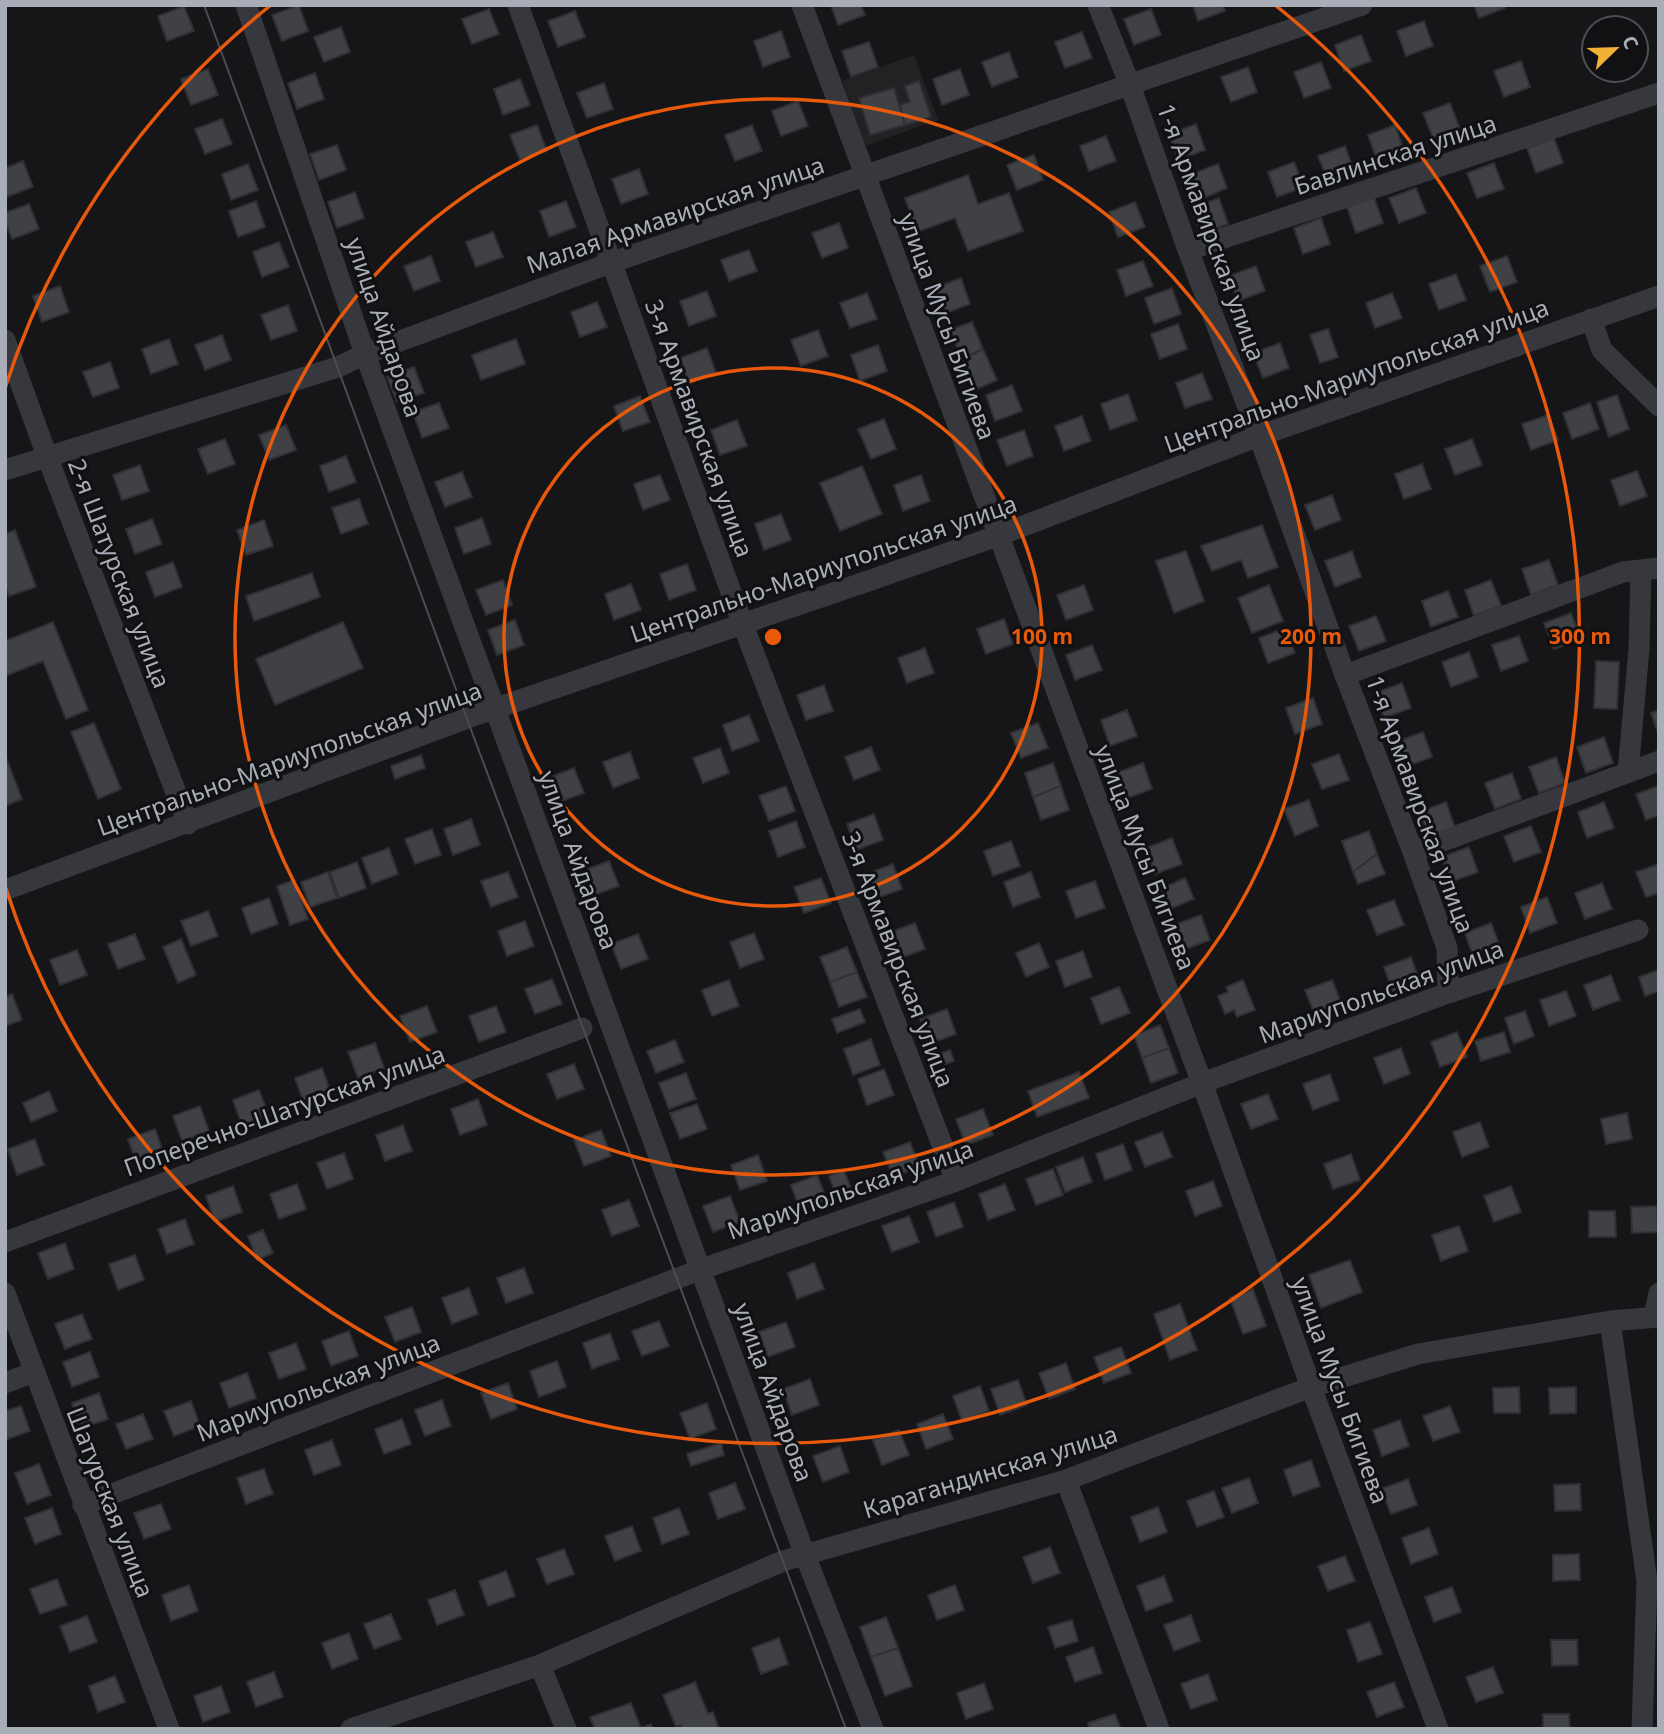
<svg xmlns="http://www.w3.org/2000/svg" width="1664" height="1734" viewBox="0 0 1664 1734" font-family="'Noto Sans',sans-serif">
<rect width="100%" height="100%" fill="#161618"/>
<path fill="#222225" d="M914 55 938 120 865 146 842 81Z"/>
<path fill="#404145" stroke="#303034" stroke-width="2" d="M299 5 308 31 282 41 272 15Z
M831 5H861L865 15 838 25Z
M1193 5H1223L1225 11 1198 21Z
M1474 5H1504L1505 8 1479 18Z
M184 6 194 31 167 41 158 16Z
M489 9 499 34 472 44 462 19Z
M1151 9 1161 35 1134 45 1124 19Z
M575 11 585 37 558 47 548 21Z
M1424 21 1433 46 1406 56 1397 31Z
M341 27 350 52 324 62 314 37Z
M781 31 790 57 763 67 754 41Z
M1082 32 1092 58 1065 68 1055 42Z
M1361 35 1371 61 1344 71 1335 45Z
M869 42 878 67 851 77 842 51Z
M1009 52 1018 77 992 87 982 62Z
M1521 61 1530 87 1504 97 1494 71Z
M1321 62 1331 88 1304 98 1294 72Z
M1248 67 1257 92 1231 102 1221 77Z
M208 69 218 95 191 105 181 79Z
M960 69 969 95 942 105 933 79Z
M315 73 324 99 297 109 288 83Z
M520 79 530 105 503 115 494 89Z
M919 81 931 117 905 125 900 105 910 102 905 86Z
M604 83 613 109 587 118 577 93Z
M894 88 905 125 870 135 859 98Z
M798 101 808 126 781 136 772 111Z
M1450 103 1460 129 1433 138 1423 113Z
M222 119 232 144 205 154 195 129Z
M1196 124 1205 150 1178 160 1169 134Z
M537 125 547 151 520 160 510 135Z
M752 125 762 151 735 161 725 135Z
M1395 125 1404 151 1377 160 1368 135Z
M1106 136 1116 161 1089 171 1080 146Z
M1554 138 1563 163 1536 173 1527 148Z
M337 145 346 170 319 180 310 154Z
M1345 146 1354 171 1328 181 1318 156Z
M1034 155 1043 180 1017 190 1007 165Z
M23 161 33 187 6 197 5 168Z
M1294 162 1304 187 1277 197 1268 172Z
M1494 163 1504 189 1477 198 1467 173Z
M248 164 258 190 231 200 222 174Z
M1218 164 1227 188 1199 200 1189 175Z
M639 169 648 194 621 204 612 179Z
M968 175 978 204 1009 193 1023 231 968 251 955 218 917 232 905 198Z
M1416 188 1426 213 1399 223 1389 198Z
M355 192 364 218 337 228 328 202Z
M1374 197 1383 223 1356 233 1347 207Z
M1219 198 1228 224 1201 234 1192 208Z
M256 201 265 227 238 237 229 211Z
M566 201 576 227 549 237 540 211Z
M1135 202 1145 227 1118 237 1109 212Z
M29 204 39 229 12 239 5 221V213Z
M1321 218 1330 244 1303 254 1294 228Z
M839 223 848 248 822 258 812 233Z
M493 232 503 257 476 267 466 242Z
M279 242 289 267 262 277 253 252Z
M749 250 757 271 729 281 721 260Z
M431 256 440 281 414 291 404 266Z
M1507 256 1517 282 1490 292 1480 266Z
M1143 261 1153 286 1126 296 1117 270Z
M1256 266 1265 291 1238 301 1229 276Z
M1456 274 1466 300 1439 310 1429 284Z
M961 278 970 304 944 314 934 288Z
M60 286 69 312 42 322 33 296Z
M1172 288 1181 314 1154 324 1145 298Z
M707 291 716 316 689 326 680 301Z
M867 293 877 319 850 328 840 303Z
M1392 293 1402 318 1375 328 1366 303Z
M597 302 607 327 580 337 571 312Z
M288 305 297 331 271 340 261 315Z
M972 322 983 349 962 359 950 330Z
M1178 324 1187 349 1160 359 1151 334Z
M1328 329 1338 357 1320 363 1310 335Z
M818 330 828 356 801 366 791 340Z
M222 335 231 360 205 370 195 345Z
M169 339 178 364 151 374 142 349Z
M516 339 525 364 481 380 472 355Z
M1280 343 1289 368 1263 378 1253 353Z
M878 345 887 371 860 381 851 355Z
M707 348 716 373 689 383 680 358Z
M983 349 997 380 975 390 962 359Z
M110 362 119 388 93 397 83 372Z
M414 367 424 393 397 402 387 377Z
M1202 373 1212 399 1185 408 1176 383Z
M1012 385 1022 411 995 421 986 395Z
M1128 394 1137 420 1110 430 1101 404Z
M1617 395 1629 429 1609 437 1597 402Z
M640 396 650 422 623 431 614 406Z
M439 403 449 428 422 438 413 412Z
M1590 403 1599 429 1572 439 1563 413Z
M1548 415 1558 440 1531 450 1522 424Z
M1082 416 1091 441 1064 451 1055 426Z
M884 419 896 449 871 459 858 429Z
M737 420 747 446 720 455 711 430Z
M286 425 296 450 269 460 259 435Z
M1024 430 1033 456 1007 466 997 440Z
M225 439 235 464 208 474 198 449Z
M1472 439 1482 465 1455 475 1445 449Z
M346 456 356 482 329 492 320 466Z
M1422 464 1431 489 1404 499 1395 474Z
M140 465 149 491 122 500 113 475Z
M862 466 882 514 840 531 820 483Z
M1637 471 1647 496 1620 506 1611 480Z
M462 472 472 497 445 507 435 482Z
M660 475 670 500 643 510 634 484Z
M921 475 930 501 903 511 894 485Z
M1332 495 1341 520 1315 530 1305 505Z
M359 499 368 524 341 534 332 508Z
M781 514 791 540 764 550 755 524Z
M482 518 491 544 464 554 455 528Z
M152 519 162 544 135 554 126 529Z
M264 520 273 546 246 555 237 530Z
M1262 525 1278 567 1248 578 1241 560 1212 571 1201 546Z
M15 530 36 587 9 596 5 586V534Z
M1186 551 1204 601 1174 613 1156 561Z
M1352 551 1361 577 1335 587 1325 561Z
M1549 560 1558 585 1531 595 1522 569Z
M173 562 182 587 155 597 146 572Z
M687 564 696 590 669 600 660 574Z
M312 573 320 597 254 621 246 596Z
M503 580 512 605 486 615 476 590Z
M1491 580 1501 606 1474 616 1465 590Z
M631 584 641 610 614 620 605 594Z
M1084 585 1093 610 1066 620 1057 595Z
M1269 585 1283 621 1252 633 1238 598Z
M1448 591 1458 617 1431 627 1422 601Z
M1571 613 1581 639 1554 649 1544 623Z
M1376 616 1386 641 1359 651 1349 626Z
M1004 619 1013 644 986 654 977 629Z
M515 620 524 645 497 655 488 630Z
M53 622 88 710 66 719 43 661 5 676V641Z
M343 622 363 668 275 705 256 659Z
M1285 628 1295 653 1268 663 1259 638Z
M1519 636 1528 661 1501 671 1492 645Z
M1092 645 1102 670 1075 680 1066 655Z
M925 648 934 673 907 683 898 658Z
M1469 652 1478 677 1451 687 1442 662Z
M1596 661 1619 662 1617 709 1594 708Z
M1402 683 1411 708 1384 718 1375 693Z
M824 685 833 711 806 720 797 695Z
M1313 698 1322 724 1295 734 1286 708Z
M1127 710 1137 736 1110 746 1101 720Z
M1659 710V736L1651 713Z
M749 715 759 741 732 751 723 725Z
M94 723 121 789 98 799 71 732Z
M1038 723 1048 748 1021 758 1011 733Z
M1423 732 1432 757 1405 767 1396 742Z
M1604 737 1613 763 1586 773 1577 747Z
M871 747 880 770 854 780 845 757Z
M720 748 729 773 703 783 693 758Z
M630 752 639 778 613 788 603 762Z
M1339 754 1349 780 1322 789 1312 764Z
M5 755 22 799 5 806Z
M421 755 425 768 395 779 391 766Z
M1556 757 1565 783 1539 793 1529 767Z
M1053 763 1061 786 1033 797 1025 773Z
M1143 763 1152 789 1125 799 1116 773Z
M574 768 584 793 557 803 548 778Z
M1512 773 1521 799 1495 809 1485 783Z
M786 786 795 811 769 821 759 796Z
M1061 786 1069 810 1041 820 1033 797Z
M1659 786V815L1646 820 1636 794Z
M1309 800 1318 826 1295 836 1284 809Z
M1446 802 1455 828 1429 838 1419 812Z
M1604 802 1614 828 1587 838 1578 812Z
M874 814 883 840 856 850 847 824Z
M471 819 480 845 453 855 444 829Z
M796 821 805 847 778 857 769 831Z
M1531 826 1541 852 1514 862 1504 836Z
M432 829 441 855 415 864 405 839Z
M1369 831 1377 854 1353 872 1342 841Z
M1172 838 1182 864 1155 874 1146 848Z
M1011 841 1020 866 993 876 984 851Z
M1469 847 1478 872 1451 882 1442 857Z
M389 848 398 874 372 884 362 858Z
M1377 854 1385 874 1358 884 1353 872Z
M609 861 619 886 592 896 582 871Z
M357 862 366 888 339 898 330 872Z
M893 864 902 889 875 899 866 874Z
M1659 864V893L1646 897 1636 872Z
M328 872 337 898 310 907 301 882Z
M508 872 518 897 491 907 481 881Z
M1031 872 1040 897 1013 907 1004 882Z
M821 878 831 903 804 913 794 887Z
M1185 878 1194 899 1167 910 1158 890Z
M294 880 308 919 290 925 277 886Z
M1095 881 1105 908 1076 918 1066 891Z
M1602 883 1612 909 1585 919 1575 893Z
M1547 897 1557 923 1530 933 1521 907Z
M269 898 278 924 251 934 242 908Z
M1394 900 1404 925 1377 935 1367 910Z
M208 911 218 936 191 946 181 921Z
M1201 915 1210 940 1183 950 1174 925Z
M525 921 534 946 507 956 498 931Z
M915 923 925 949 898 959 888 933Z
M1491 923 1501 949 1474 959 1465 933Z
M754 933 764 959 740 968 730 942Z
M135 934 145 959 118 969 108 944Z
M638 934 648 959 621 969 611 944Z
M181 939 196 975 178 983 163 947Z
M1039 943 1049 967 1026 977 1016 953Z
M847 947 857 972 830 982 820 957Z
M77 950 87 975 60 985 50 960Z
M1083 951 1092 977 1065 987 1056 961Z
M1411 957 1420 982 1393 992 1384 967Z
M1659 970V991L1645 996 1639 977Z
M857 972 867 997 839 1007 830 982Z
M1611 975 1620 1000 1593 1010 1584 985Z
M552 979 562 1004 535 1014 525 989Z
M729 980 739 1006 712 1016 702 990Z
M1243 980 1255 1010 1237 1017 1234 1010 1225 1014 1218 996 1228 992 1226 987Z
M1332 980 1342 1005 1315 1015 1305 990Z
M1119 987 1130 1013 1101 1024 1091 998Z
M1566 991 1576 1016 1549 1026 1540 1000Z
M12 994 22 1020 5 1026V997Z
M427 1006 437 1032 410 1042 400 1016Z
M496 1006 506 1032 479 1042 469 1016Z
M860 1009 865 1022 837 1033 832 1019Z
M947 1009 956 1034 929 1044 920 1019Z
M1525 1011 1534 1036 1514 1044 1505 1018Z
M1160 1025 1169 1048 1142 1058 1134 1035Z
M1457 1032 1467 1057 1440 1067 1431 1042Z
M1504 1032 1510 1052 1481 1061 1475 1041Z
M871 1039 880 1065 853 1075 844 1049Z
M675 1040 684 1062 656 1073 647 1051Z
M375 1043 384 1068 358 1078 348 1052Z
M1169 1048 1178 1073 1151 1083 1142 1058Z
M1401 1048 1410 1074 1384 1084 1374 1058Z
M950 1050 954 1061 938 1067 933 1056Z
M574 1064 584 1089 557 1099 547 1074Z
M322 1068 331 1093 304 1103 295 1078Z
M884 1069 894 1095 867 1105 858 1079Z
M1079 1072 1089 1098 1037 1117 1028 1091Z
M686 1073 696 1099 669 1109 659 1083Z
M1330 1074 1339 1100 1313 1110 1303 1084Z
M259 1090 269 1116 242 1126 233 1100Z
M49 1091 57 1111 31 1122 23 1103Z
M1268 1094 1278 1119 1251 1129 1241 1104Z
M478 1099 487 1125 460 1135 451 1109Z
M697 1104 707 1129 680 1139 670 1113Z
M200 1106 209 1131 182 1141 173 1116Z
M983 1109 993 1135 966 1145 956 1119Z
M1627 1113 1632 1139 1606 1144 1601 1119Z
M1480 1122 1489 1147 1462 1157 1453 1132Z
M403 1125 412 1151 385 1161 376 1135Z
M155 1129 164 1154 137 1164 128 1139Z
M601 1130 611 1156 584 1166 574 1140Z
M1162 1132 1172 1157 1145 1167 1135 1142Z
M35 1139 44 1165 17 1175 8 1149Z
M910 1142 920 1167 893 1177 883 1152Z
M1123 1144 1132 1170 1105 1180 1096 1154Z
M344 1153 353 1179 327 1189 317 1163Z
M1351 1154 1360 1180 1333 1189 1324 1164Z
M758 1155 767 1181 740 1190 731 1165Z
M1083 1157 1092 1182 1065 1192 1056 1167Z
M1053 1169 1063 1195 1036 1205 1026 1179Z
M844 1170 854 1197 839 1203 829 1176Z
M817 1175 827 1200 800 1210 791 1185Z
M1213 1181 1222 1206 1195 1216 1186 1191Z
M297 1184 306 1209 279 1219 270 1194Z
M1005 1184 1015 1210 988 1220 979 1194Z
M233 1186 242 1212 215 1222 206 1196Z
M1511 1186 1521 1212 1494 1222 1484 1196Z
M730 1196 740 1222 713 1232 703 1206Z
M629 1200 639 1226 612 1236 602 1210Z
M954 1202 963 1227 936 1237 927 1212Z
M1657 1206 1658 1232 1632 1233 1631 1207Z
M1589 1211H1615L1616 1237H1589Z
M909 1216 919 1242 892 1252 882 1226Z
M185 1219 194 1244 167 1254 158 1229Z
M1459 1226 1468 1251 1441 1261 1432 1235Z
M263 1230 273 1253 257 1260 248 1236Z
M65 1243 74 1269 48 1279 38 1253Z
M135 1255 144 1280 118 1290 109 1264Z
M1350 1260 1362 1292 1321 1308 1309 1275Z
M814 1263 824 1289 797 1299 788 1273Z
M524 1268 533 1293 506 1303 497 1278Z
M469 1288 478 1314 452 1324 442 1298Z
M1253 1289 1266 1326 1243 1334 1230 1298Z
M1180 1304 1197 1350 1170 1360 1154 1314Z
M412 1307 421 1332 395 1342 385 1317Z
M82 1314 92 1339 65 1349 55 1324Z
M659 1321 669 1346 642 1356 632 1331Z
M786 1322 795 1347 768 1357 759 1332Z
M349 1331 358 1356 331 1366 322 1341Z
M610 1333 619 1359 592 1369 583 1343Z
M296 1343 306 1369 279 1379 269 1353Z
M1121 1347 1131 1373 1104 1383 1094 1357Z
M90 1352 99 1377 72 1387 63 1362Z
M557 1361 566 1387 539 1397 530 1371Z
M1066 1363 1075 1389 1049 1399 1039 1373Z
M247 1373 256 1398 229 1408 220 1383Z
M810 1379 819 1405 792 1415 783 1389Z
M1018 1380 1027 1405 1000 1415 991 1389Z
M508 1383 517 1409 491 1419 481 1393Z
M980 1386 989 1411 962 1421 953 1396Z
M1519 1387 1520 1413H1494L1493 1388Z
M1576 1387V1413L1550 1414 1549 1388Z
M99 1393 108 1419 81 1428 72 1403Z
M442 1400 451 1426 425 1436 415 1410Z
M191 1401 200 1426 174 1436 164 1411Z
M707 1403 716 1429 690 1439 680 1413Z
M21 1406 30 1431 5 1440V1411Z
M1450 1406 1460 1432 1433 1441 1423 1416Z
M143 1414 153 1439 126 1449 116 1424Z
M943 1414 953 1439 926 1449 917 1424Z
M402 1419 411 1444 384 1454 375 1429Z
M1400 1420 1409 1446 1382 1456 1373 1430Z
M899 1430 909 1455 882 1465 873 1440Z
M332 1440 341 1465 314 1475 305 1450Z
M721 1443 724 1455 691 1466 687 1454Z
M840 1446 849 1472 823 1482 813 1456Z
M1311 1460 1320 1486 1293 1496 1284 1470Z
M39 1464 51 1495 27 1504 15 1473Z
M264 1469 273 1494 246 1504 237 1478Z
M1249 1478 1258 1503 1232 1513 1222 1488Z
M1408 1479 1417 1505 1391 1514 1381 1489Z
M735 1483 745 1509 718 1519 709 1493Z
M1580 1484 1581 1510 1555 1511 1554 1485Z
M1214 1491 1224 1517 1197 1527 1187 1501Z
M161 1504 171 1529 144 1539 134 1513Z
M1158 1507 1167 1532 1140 1542 1131 1517Z
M52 1508 61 1534 35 1544 25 1518Z
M679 1508 689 1534 662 1544 653 1518Z
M632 1526 641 1551 615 1561 605 1536Z
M1429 1528 1438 1554 1411 1564 1402 1538Z
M1050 1547 1060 1573 1033 1583 1023 1557Z
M564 1549 574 1574 547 1584 537 1559Z
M1579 1554 1580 1580 1553 1581V1555Z
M1345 1556 1355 1581 1328 1591 1318 1566Z
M506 1571 515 1596 488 1606 479 1581Z
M1164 1576 1173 1601 1146 1611 1137 1586Z
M57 1579 67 1605 40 1614 30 1589Z
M189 1585 198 1611 171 1621 162 1595Z
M955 1585 964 1610 937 1620 928 1595Z
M1452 1587 1461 1612 1434 1622 1425 1597Z
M455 1590 464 1615 437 1625 428 1600Z
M391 1614 401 1639 374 1649 364 1624Z
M1191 1615 1200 1641 1174 1651 1164 1625Z
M87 1616 97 1642 70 1652 60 1626Z
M886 1617 898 1648 871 1657 860 1627Z
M1072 1620 1078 1641 1055 1648 1048 1627Z
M1370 1622 1382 1654 1358 1662 1347 1630Z
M349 1633 358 1659 332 1669 322 1643Z
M779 1638 788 1664 761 1674 752 1648Z
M1551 1640H1577L1578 1665 1552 1666Z
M1093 1647 1102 1673 1075 1682 1066 1657Z
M898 1648 912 1686 885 1696 871 1657Z
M1493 1667 1503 1693 1476 1702 1466 1677Z
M274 1672 283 1697 256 1707 247 1682Z
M1208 1674 1217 1700 1191 1709 1181 1684Z
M115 1676 125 1702 98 1712 89 1686Z
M695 1682 708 1714 713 1712 719 1729H682L681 1725 676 1727 663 1695Z
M1394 1682 1404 1707 1377 1717 1367 1692Z
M984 1683 993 1709 966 1719 957 1693Z
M221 1686 230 1712 203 1722 194 1696Z
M631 1703 641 1728 651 1724 653 1729H595L590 1717Z
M1115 1714 1121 1729H1090L1088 1723Z
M1543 1714H1569L1570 1729H1543Z"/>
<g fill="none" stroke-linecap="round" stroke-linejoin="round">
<path stroke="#37383d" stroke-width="21" d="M246 5 365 354 805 1555 873 1729
M518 5 743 625 956 1181
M802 5 1202 1083 1311 1387 1438 1729
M1098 5 1130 85 1188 250 1259 436 1345 675 1413 852 1447 948 1448 993
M1188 250 1659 93
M1591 319 1602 350 1659 406
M5 340 47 456 188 824
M5 470 338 367 365 354 613 262 1362 5
M1345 675 1623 572 1659 568
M1628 772 1639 649 1641 571
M1413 852 1659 761
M5 890 476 715 871 580 997 536 1259 436 1659 296
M5 1242 582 1028
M5 1293 169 1729
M1654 1317 1659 1293
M1610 1321 1647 1581 1642 1729
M5 1383 34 1372
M1066 1480 1159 1729
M83 1505 702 1269 956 1181 1202 1083 1448 993 1638 930
M540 1665 566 1729
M351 1729 540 1665 783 1561 1066 1480 1311 1387 1418 1354 1610 1321 1659 1317"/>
<path stroke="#4a4c52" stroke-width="2" d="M204 5 467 719 846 1729"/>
</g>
<g fill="none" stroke="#e8590c" stroke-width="3.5">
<circle cx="773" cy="637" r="269"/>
<circle cx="773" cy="637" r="538"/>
<path d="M5 388A807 807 0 0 1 271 5M1275 5A807 807 0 1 1 5 886"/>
</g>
<g text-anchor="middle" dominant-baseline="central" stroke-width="6" stroke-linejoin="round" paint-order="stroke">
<g font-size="24" fill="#a8adb8" stroke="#111113">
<text transform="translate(1395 154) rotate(-18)">Бавлинская улица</text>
<text transform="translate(675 214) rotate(-19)">Малая Армавирская улица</text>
<text transform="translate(1212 232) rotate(70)">1-я Армавирская улица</text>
<text transform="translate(948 326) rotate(70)">улица Мусы Бигиева</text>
<text transform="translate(385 327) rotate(71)">улица Айдарова</text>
<text transform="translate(1356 375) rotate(-20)">Центрально-Мариупольская улица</text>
<text transform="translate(700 428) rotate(70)">3-я Армавирская улица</text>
<text transform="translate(823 568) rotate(-19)">Центрально-Мариупольская улица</text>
<text transform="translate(120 573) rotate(69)">2-я Шатурская улица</text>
<text transform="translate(289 758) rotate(-20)">Центрально-Мариупольская улица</text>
<text transform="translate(1421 804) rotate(70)">1-я Армавирская улица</text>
<text transform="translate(1146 857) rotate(69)">улица Мусы Бигиева</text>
<text transform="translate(579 860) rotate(70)">улица Айдарова</text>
<text transform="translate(899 959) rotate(69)">3-я Армавирская улица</text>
<text transform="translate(1381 991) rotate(-20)">Мариупольская улица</text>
<text transform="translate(284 1110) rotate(-20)">Поперечно-Шатурская улица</text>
<text transform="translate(850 1189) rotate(-19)">Мариупольская улица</text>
<text transform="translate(318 1387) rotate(-21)">Мариупольская улица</text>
<text transform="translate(1341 1390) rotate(70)">улица Мусы Бигиева</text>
<text transform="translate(774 1392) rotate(70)">улица Айдарова</text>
<text transform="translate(990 1471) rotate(-17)">Карагандинская улица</text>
<text transform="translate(111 1502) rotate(69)">Шатурская улица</text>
</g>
</g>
<circle cx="773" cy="637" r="10" fill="#e8590c" stroke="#111113" stroke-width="3.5"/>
<g font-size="21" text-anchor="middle" font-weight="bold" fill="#e8590c" stroke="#111113" stroke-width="6" stroke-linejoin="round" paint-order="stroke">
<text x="1042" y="644">100 m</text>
<text x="1311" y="644">200 m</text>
<text x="1580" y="644">300 m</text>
</g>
<rect width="1664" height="1734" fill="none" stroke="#a8adb8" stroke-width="14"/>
<g transform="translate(1615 49) rotate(67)"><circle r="33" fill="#111113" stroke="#4d4f55" stroke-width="2"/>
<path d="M0-5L12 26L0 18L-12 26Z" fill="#f2b134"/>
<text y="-10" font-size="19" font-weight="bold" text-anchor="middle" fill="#a8adb8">С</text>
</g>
</svg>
